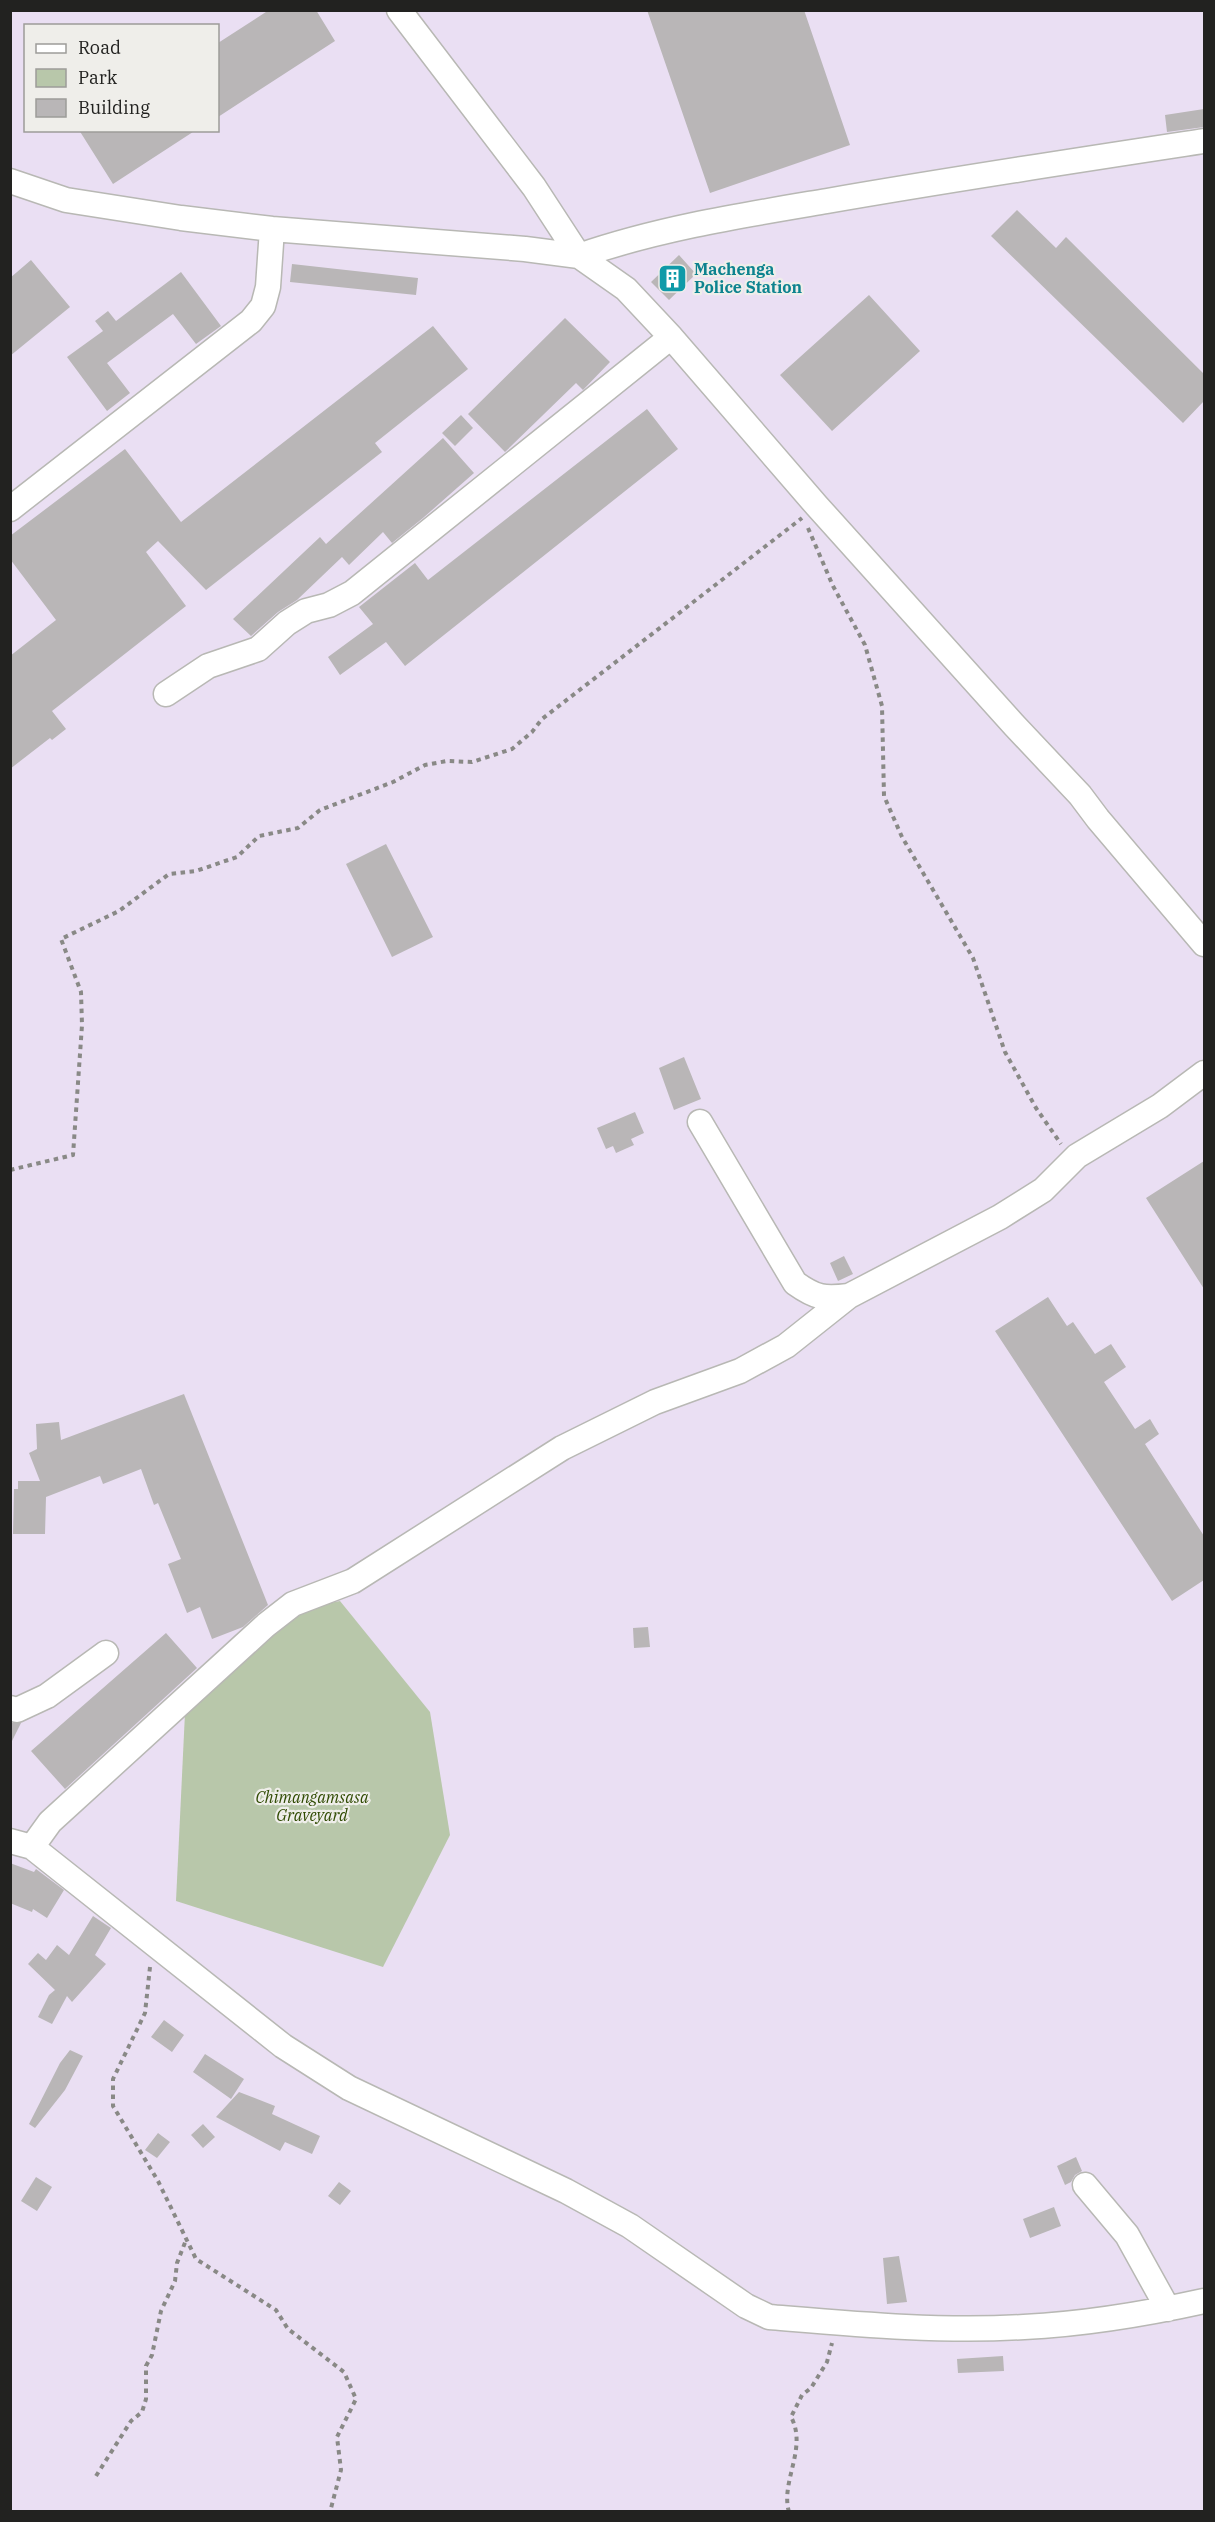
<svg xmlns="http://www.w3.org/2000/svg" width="1215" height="2522" viewBox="0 0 1215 2522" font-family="'IBM Plex Serif',serif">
<rect width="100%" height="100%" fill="#efeeea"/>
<path fill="#eadff3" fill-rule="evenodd" d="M11 11H1204V2511L11 2512ZM26 26H218V130H26Z"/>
<path fill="#b8c7aa" d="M340 1601 430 1712 450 1835 383 1967 176 1901 185 1713 299 1609Z"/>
<path fill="#b9b6b7" d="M269 10H316L335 41 218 117V43Z
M647 10H804L850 145 710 193Z
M1204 109V127L1167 132 1165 115Z
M79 130H196L113 184Z
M1017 210 1056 248 1066 237 1204 374V401L1183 423 991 236Z
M679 255 696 274 669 300 651 282Z
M31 260 70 307 10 356V278Z
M292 264 418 278 416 295 290 282Z
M181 272 221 326 196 344 173 314 107 363 130 393 107 411 67 357 103 331 95 321 108 311 116 321Z
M869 295 920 351 832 431 780 375Z
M565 318 610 362 583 390 576 383 505 452 468 414Z
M433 326 468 369 375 443 382 452 206 590 158 541 146 552 186 606 52 711 66 729 52 740 50 738 10 769V656L56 620 10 559V536L125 449 181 522Z
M647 409 678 449 405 666 386 642 340 675 328 657 373 624 359 607 415 563 428 580Z
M461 415 473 428 455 446 442 433Z
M443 438 474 473 423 518 392 543 383 532 349 565 342 557 297 600 278 612 251 636 233 619 320 537 326 544Z
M386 844 433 937 392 957 346 864Z
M684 1057 701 1099 674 1110 659 1068Z
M635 1112 644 1133 631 1139 634 1145 616 1153 613 1146 606 1149 597 1128Z
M1204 1161V1289L1146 1198Z
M844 1256 853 1274 838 1281 830 1263Z
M1048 1297 1067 1326 1073 1322 1095 1354 1111 1344 1126 1367 1104 1382 1135 1429 1150 1419 1159 1434 1145 1444 1204 1536V1580L1172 1601 995 1331Z
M184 1394 268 1605 243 1627 212 1639 200 1607 187 1613 168 1564 181 1559 158 1503 154 1505 141 1469 103 1484 100 1476 46 1497 45 1534H13L14 1489H18V1481H40L29 1453 37 1449 36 1424 59 1422 61 1440Z
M648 1627 650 1647 634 1648 633 1628Z
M166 1633 197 1668 65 1789 31 1751Z
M10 1723H21L10 1745Z
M10 1863 34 1872 36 1869 64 1890 47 1918 33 1909 32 1912 10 1903Z
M93 1916 111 1928 95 1955 106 1964 72 2002 67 1996 52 2024 38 2017 49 1995 55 1990 28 1964 38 1953 46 1960 57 1945 69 1955Z
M164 2020 184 2035 172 2052 151 2037Z
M70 2050 83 2056 65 2090 35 2128 29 2124 60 2063Z
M205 2054 244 2079 231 2099 193 2072Z
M239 2092 275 2106 272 2114 320 2136 312 2154 285 2142 280 2151 216 2117Z
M203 2124 215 2137 203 2148 191 2135Z
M158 2133 170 2142 157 2158 145 2150Z
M1076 2157 1082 2171 1075 2175 1071 2182 1065 2185 1057 2166Z
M36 2177 52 2187 37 2211 21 2201Z
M339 2182 351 2191 340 2205 328 2196Z
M1054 2207 1061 2226 1030 2238 1023 2219Z
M899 2256 907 2302 887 2304 883 2258Z
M1003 2356 1004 2371 958 2373 957 2359Z"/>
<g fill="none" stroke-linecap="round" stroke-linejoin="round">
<defs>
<path id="minor" d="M399 10 534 187 579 256C660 228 744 215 827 201 953 179 1079 160 1204 141
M10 181 66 200 181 218 272 229 525 249 579 256 626 289 671 337 817 506 1014 725 1080 795 1098 819 1204 944
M10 509 251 321 263 306 268 287 272 229
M166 694 208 666 258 649 287 623 306 611 329 605 352 593 671 337
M700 1122 795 1283C816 1298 824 1299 849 1296
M10 1708 17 1710 47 1696 106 1653
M10 1841 32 1847 283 2046 349 2088 566 2191 630 2226 746 2306 769 2317C854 2324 939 2332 1024 2327 1085 2324 1145 2314 1204 2301
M32 1847 50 1822 266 1625 293 1604 353 1581 562 1448 655 1402 740 1371 786 1346 849 1296 1000 1217 1043 1190 1077 1156 1160 1106 1204 1073
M1085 2185 1127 2235 1168 2309"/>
</defs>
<use href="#minor" stroke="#b8b8b4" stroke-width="27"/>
<path stroke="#898986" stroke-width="4" stroke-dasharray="4.5 4.5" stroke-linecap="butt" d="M808 528 833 586 865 645 882 706 884 796 902 837 973 958 1005 1052 1036 1108 1061 1144
M10 1170 73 1155 82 1025 81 992 61 939 119 911 169 874 196 871 237 857 259 836 298 828 320 810 393 782 425 765 447 761 472 762 512 749 532 732 542 719 802 518
M150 1967 145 2013 113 2079V2106L158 2181 196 2259 276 2310 288 2329 344 2372 356 2399 337 2437 341 2470 330 2512
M96 2476 131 2421 142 2412 146 2399V2366L152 2355 161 2311 175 2281 177 2263 186 2240
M789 2512C780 2482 808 2448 791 2417L802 2395 811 2388 827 2362 832 2343"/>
<use href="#minor" stroke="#fff" stroke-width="24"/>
</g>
<defs>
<symbol id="building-square" viewBox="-11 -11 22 22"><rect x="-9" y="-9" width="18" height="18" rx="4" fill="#0f9aa8" stroke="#efeeea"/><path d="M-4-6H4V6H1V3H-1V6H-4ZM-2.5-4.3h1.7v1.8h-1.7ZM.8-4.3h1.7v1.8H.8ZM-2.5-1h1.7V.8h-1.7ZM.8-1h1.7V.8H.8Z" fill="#fff"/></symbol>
</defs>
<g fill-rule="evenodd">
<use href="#building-square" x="656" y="262" width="33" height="33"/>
</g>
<g text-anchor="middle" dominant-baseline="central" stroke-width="4.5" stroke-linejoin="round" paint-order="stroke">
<g font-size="16" font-weight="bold" fill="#0d838f" stroke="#efeeea" text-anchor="start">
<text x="694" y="269">Machenga<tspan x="694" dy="18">Police Station</tspan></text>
</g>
<g font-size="16" font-style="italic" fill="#304b03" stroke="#efeeea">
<text x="312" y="1797">Chimangamsasa<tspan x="312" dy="18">Graveyard</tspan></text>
</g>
</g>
<rect width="1215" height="2522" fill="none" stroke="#222220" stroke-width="24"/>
<rect x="24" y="24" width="195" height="108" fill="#efeeea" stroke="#9d9c99" stroke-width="1.5"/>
<rect x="36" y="44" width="30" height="9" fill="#ffffff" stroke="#9d9c99" stroke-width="1.5"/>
<text x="78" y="54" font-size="18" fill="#222220">Road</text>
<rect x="36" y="69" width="30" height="18" fill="#b8c7aa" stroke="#9d9c99" stroke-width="1.5"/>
<text x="78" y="84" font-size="18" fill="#222220">Park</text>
<rect x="36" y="99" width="30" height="18" fill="#b9b6b7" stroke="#9d9c99" stroke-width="1.5"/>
<text x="78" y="114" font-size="18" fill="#222220">Building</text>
</svg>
